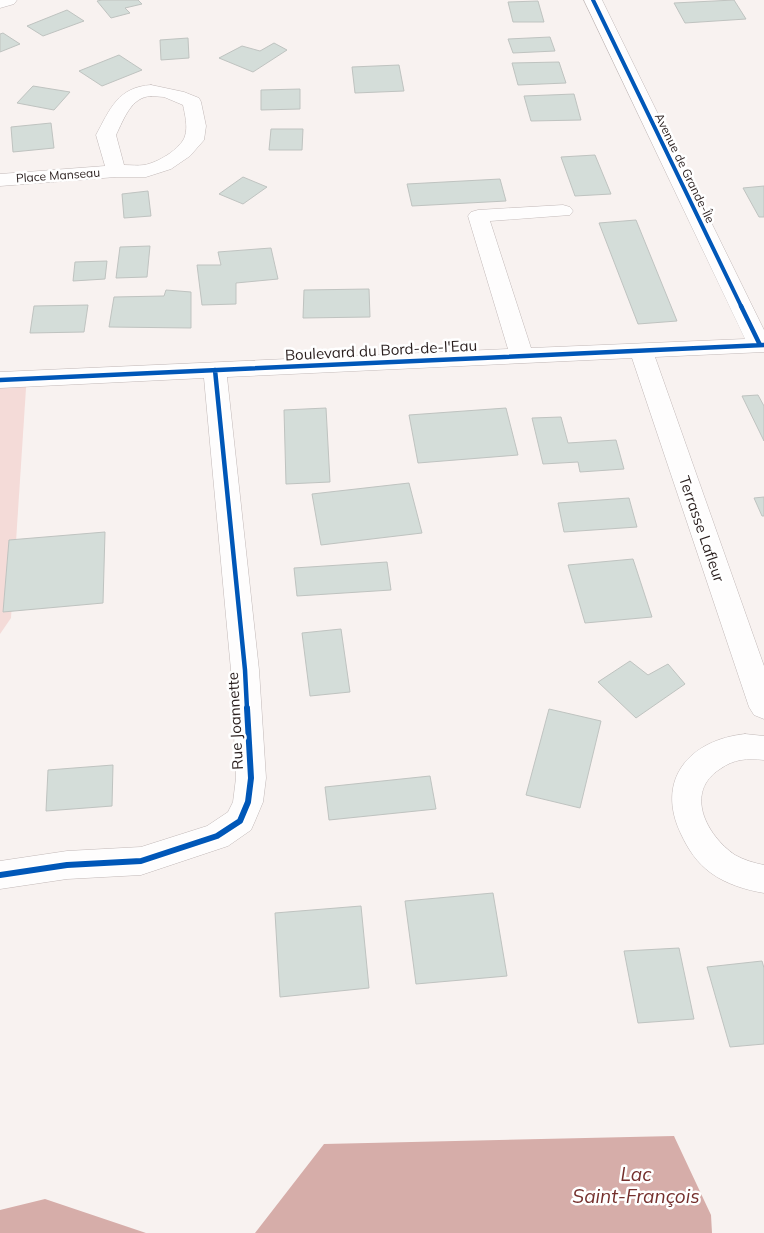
<svg xmlns="http://www.w3.org/2000/svg" width="764" height="1233" viewBox="0 0 764 1233" font-family="Mulish,sans-serif">
<rect width="100%" height="100%" fill="#f8f2f0"/>
<path fill="#f4dbd8" d="M27 373 11 618 0 634V375Z"/>
<path fill="#d6ada9" d="M674 1136 711 1215 712 1233H255L324 1144Z
M45 1199 146 1233H0V1210Z"/>
<path fill="#d4ddd9" stroke="#bfc3c0" d="M102 0H138L142 4 125 8 130 13 111 18 97 1Z
M734 0 746 19 685 23 674 3Z
M538 1 544 22H513L508 2Z
M67 10 84 21 43 36 27 26Z
M3 33 20 44 0 52V34Z
M550 37 555 51 513 53 508 39Z
M188 38 189 58 161 60 160 40Z
M274 43 287 50 253 72 219 58 242 46 260 51Z
M119 55 142 70 102 86 79 71Z
M559 62 566 83 518 85 512 63Z
M399 65 404 91 355 93 352 67Z
M33 86 70 92 54 110 17 103Z
M300 89V109L261 110V90Z
M574 94 581 120 531 121 524 96Z
M51 123 54 148 13 152 11 127Z
M271 129H303L302 150H269Z
M595 155 611 194 575 196 561 157Z
M243 177 267 187 243 204 219 194Z
M500 179 506 201 412 206 407 184Z
M764 186V217H759L743 188Z
M148 191 151 216 124 218 122 194Z
M636 220 677 321 638 324 599 223Z
M150 246 147 277 116 278 120 247Z
M271 248 278 279 236 283V304L202 305 197 265H221L218 252Z
M107 261 105 279 73 281 75 262Z
M369 289 370 317 303 318 304 290Z
M166 290 191 292V328L109 327 114 297 164 296Z
M88 305 84 332 30 333 34 306Z
M758 395 764 406V441L742 396Z
M326 408 330 482 286 484 284 410Z
M506 408 518 455 418 463 409 415Z
M561 417 568 443 616 440 624 469 580 472 578 462 543 464 532 418Z
M409 483 422 533 321 545 312 494Z
M764 497V516H762L754 498Z
M629 498 637 527 564 532 558 503Z
M105 532 103 603 3 612 9 540Z
M633 559 652 617 585 623 568 565Z
M387 562 391 590 297 596 294 568Z
M341 629 350 692 310 696 302 633Z
M630 661 648 675 668 664 685 684 636 718 598 682Z
M549 709 601 721 580 808 526 795Z
M113 765 112 806 46 811 48 770Z
M430 776 436 809 329 820 325 787Z
M493 893 507 976 416 984 405 901Z
M361 906 369 988 280 997 275 913Z
M679 948 694 1019 638 1023 624 951Z
M762 961 764 968V1044L730 1047 707 967Z"/>
<g fill="none" stroke-linecap="round" stroke-linejoin="round">
<defs>
<path id="minor" d="M0 0H17L14 4 0 8Z
M584 0H602L764 330V352L655 357 764 666V719L754 715 749 707 632 358 227 377 259 670 266 778 263 802 255 821 251 830 228 846 141 875 67 879 0 889V861L67 851 141 847 207 826 228 812 233 802 236 778 231 670 204 378 0 388V372L508 349 468 216 471 212 478 210 563 205 570 207 573 211 570 215 490 221 531 348 745 339Z
M151 85 184 92 199 98 201 102 206 126 204 140 190 156 171 169 146 177H116L0 186V174L105 166 96 135C110 109 118 87 151 85ZM151 96 164 97 183 105C185 115 188 126 185 136 181 149 157 163 144 165 138 166 131 165 124 165L116 135C124 119 131 97 151 96Z
M745 734 764 736V760C747 758 734 759 720 769 684 792 706 835 735 855 744 860 754 863 764 865V893C746 890 726 884 711 873 697 863 688 849 681 834 655 780 689 740 745 734Z"/>
</defs>
<use href="#minor" stroke="#c2b9b8" stroke-width="1"/>
<use href="#minor" fill="#fefdfd" fill-rule="evenodd"/>
<defs>
<path id="cycleway-far2" d="M593 0 742 308"/>
<path id="cycleway-far1" d="M741 306 760 345
M215 370 245 670 247 709
M0 380 764 345"/>
<path id="cycleway" d="M0 875 67 865 141 861 217 836 240 821 248 802 251 778 247 708"/>
</defs>
<use href="#cycleway-far2" stroke="#fff" stroke-width="6"/>
<use href="#cycleway-far1" stroke="#fff" stroke-width="8"/>
<use href="#cycleway" stroke="#fff" stroke-width="9"/>
<use href="#cycleway-far2" stroke="#0057b8" stroke-width="4"/>
<use href="#cycleway-far1" stroke="#0057b8" stroke-width="4.5"/>
<use href="#cycleway" stroke="#0057b8" stroke-width="6"/>
</g>
<g text-anchor="middle" dominant-baseline="central" stroke-width="5" stroke-linejoin="round" paint-order="stroke">
<g font-size="12" fill="#291e1d" stroke="#fff">
<text transform="translate(685 168) rotate(64)">Avenue de Grande-Île</text>
<text transform="translate(58 175) rotate(-4)">Place Manseau</text>
</g>
<g font-size="15" fill="#291e1d" stroke="#fff">
<text transform="translate(381 350) rotate(-3)">Boulevard du Bord-de-l'Eau</text>
<text transform="translate(702 529) rotate(71)">Terrasse Lafleur</text>
<text transform="translate(235 721) rotate(-93)">Rue Joannette</text>
</g>
<g font-size="19" font-style="italic" fill="#75302d" stroke="#fff">
<text x="636" y="1174">Lac<tspan x="636" dy="22">Saint-François</tspan></text>
</g>
</g>
</svg>
